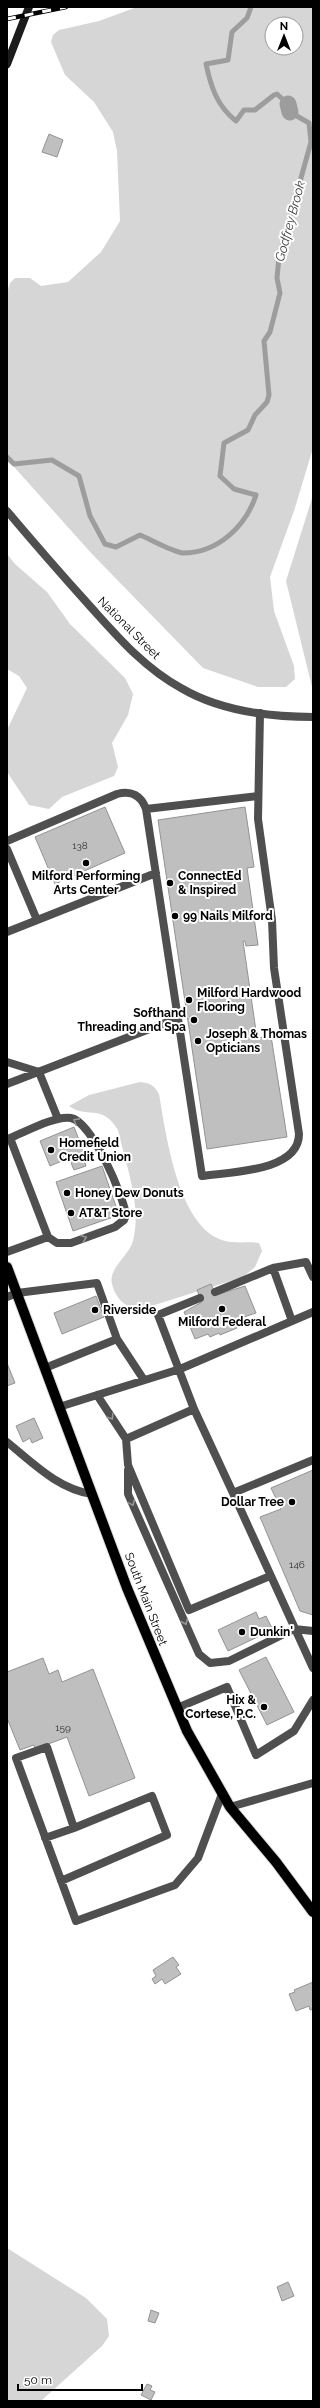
<svg xmlns="http://www.w3.org/2000/svg" width="320" height="2408" viewBox="0 0 320 2408" font-family="Raleway,sans-serif">
<rect width="100%" height="100%" fill="#fff"/>
<path fill="#d6d6d6" fill-rule="evenodd" d="M137 7H313V448L294 511 270 577 274 611 294 666 295 679 286 687H258L203 668 92 554 7 459V293L10 283 15 278H30L41 286 68 282 101 252 120 221 117 151 113 132 94 102 65 75 51 42 53 35 59 30 99 21ZM272 24H296V48H272Z
M313 495V691L286 581Z
M7 554 15 564 47 592 70 624 125 678 133 694 128 715 112 743 118 767 114 776 62 797 49 809 29 805 7 772V730L27 688 19 676 7 669Z
M140 1082C150 1083 154 1085 159 1094 166 1134 177 1218 217 1238 230 1245 245 1241 259 1243L262 1251 255 1267 243 1277 142 1309C127 1309 116 1300 112 1284 108 1268 129 1256 133 1241 142 1205 126 1166 118 1130 102 1103 86 1119 69 1106L89 1095Z
M7 2248 86 2298 107 2319 109 2336 102 2346 41 2401H7Z"/>
<g fill="none" stroke-linecap="round" stroke-linejoin="round">
<path stroke="#9d9d9d" stroke-width="5" d="M251 7 247 18 232 32 228 60 206 64C211 87 217 106 236 121L244 110H255L274 95 277 94 288 104
M7 457 14 464 52 460 79 476 90 516 105 544 116 547 140 535C150 539 173 552 183 553 218 553 246 526 256 495L234 489 220 476 224 443 248 430 255 415 267 402 269 395 264 341 270 332 280 293 277 278 279 257 311 142 309 123 290 112"/>
<path stroke="#9d9d9d" stroke-width="17" d="M288 104 290 112"/>
</g>
<path fill="#bfbfbf" stroke="#939393" d="M49 134 63 140 57 157 42 152Z
M105 807 125 853 55 884 35 837Z
M245 807 254 867 247 868 258 945 246 946 245 941H243L257 1038 271 1036 287 1137 207 1149 158 820Z
M74 1127 84 1153 82 1154 86 1166 74 1170 69 1158 50 1166 40 1141Z
M102 1166 119 1215 73 1231 56 1182Z
M211 1284 216 1295 245 1286 256 1313 244 1317 246 1322 236 1326 237 1328 220 1335 219 1333 210 1337 208 1334 195 1339 184 1312 202 1302 197 1290Z
M96 1296 104 1317 62 1334 54 1313Z
M7 1363 15 1383 7 1386Z
M34 1418 43 1438 32 1443 30 1438 23 1442 16 1426Z
M313 1470V1615L300 1611 260 1517 281 1509 271 1488Z
M256 1612 259 1619 266 1616 272 1628 265 1631 266 1633 228 1651 218 1630Z
M266 1657 294 1712 267 1725 239 1670Z
M43 1658 49 1674 58 1670 62 1682 93 1669 135 1778 89 1796 67 1737 35 1749 34 1745 20 1750 7 1718V1672Z
M173 1957 179 1965 176 1967 181 1974 165 1984 162 1979 155 1984 152 1979 156 1976 153 1970Z
M313 1982V2009L310 2010 309 2006 296 2011 289 1994 295 1992 294 1990Z
M288 2282 294 2296 282 2301 277 2287Z
M151 2310 159 2313 155 2323 148 2321Z
M147 2384 152 2386 150 2390 155 2392 151 2400 141 2395Z"/>
<g fill="none" stroke-linecap="round" stroke-linejoin="round">
<defs>
<path id="primary" d="M7 1267 127 1588 187 1731 230 1807 276 1862 313 1912"/>
</defs>
<use href="#primary" stroke="#dbdbdb" stroke-width="12"/>
<path stroke="#4f4f4f" stroke-width="8" d="M146 809 258 796
M7 841 117 794C131 790 141 795 146 809L202 1176C229 1172 299 1172 299 1134L274 968 272 920 258 819 260 713
M7 849 37 920
M7 932 156 873
M7 1062 39 1072 58 1119
M7 1084 178 1018
M7 1252 48 1237 10 1138C25 1132 56 1115 71 1118 92 1122 123 1195 126 1215L124 1220 115 1227 71 1243H57L48 1237
M273 1268 306 1262 313 1277
M215 1292 273 1268 292 1321
M7 1297 17 1293 97 1283 117 1339 144 1380
M200 1298 158 1315 194 1409 233 1493
M45 1368 117 1339
M97 1395 126 1439
M59 1407 180 1369 313 1312
M194 1409 126 1439 128 1465 189 1610 270 1576
M313 1460 233 1493 313 1668
M128 1470V1494L199 1654 210 1663 229 1661 294 1629 313 1631
M177 1708 227 1687 256 1755 294 1731 313 1700
M45 1838 74 1828
M61 1881 167 1835 152 1796 74 1828 47 1747 16 1758C36 1813 56 1867 76 1921L175 1885 198 1858 222 1794"/>
<path stroke="#4f4f4f" stroke-width="8" d="M7 511C34 543 61 574 89 605 117 636 144 668 181 688 220 711 268 717 313 717
M7 1442C33 1463 58 1489 92 1494
M230 1807 313 1783"/>
<path stroke="#1c1c1c" stroke-width="8" d="M7 64 29 7"/>
<use href="#primary" stroke="#000" stroke-width="10"/>
<defs>
<path id="rail" d="M7 19 66 7"/>
</defs>
<use href="#rail" stroke="#000" stroke-width="4.5"/>
<use href="#rail" stroke="#fff" stroke-width="3" stroke-dasharray="9" stroke-linecap="butt"/>
</g>
<defs><path id="oneway-chevron" d="M-2-3.5L2.5 0L-2 3.5" fill="none" stroke-width="1.6" stroke-linecap="round" stroke-linejoin="round"/></defs>
<g stroke="#959595">
<use href="#oneway-chevron" transform="translate(76 1121) rotate(-151)"/>
<use href="#oneway-chevron" transform="translate(84 1238) rotate(-20)"/>
<use href="#oneway-chevron" transform="translate(111 1417) rotate(57)"/>
<use href="#oneway-chevron" transform="translate(132 1503) rotate(66)"/>
<use href="#oneway-chevron" transform="translate(185 1622) rotate(67)"/>
</g>
<g fill="#000" stroke="#fff" stroke-width="1.5">
<circle cx="86" cy="863" r="4"/>
<circle cx="170" cy="883" r="4"/>
<circle cx="175" cy="916" r="4"/>
<circle cx="189" cy="1000" r="4"/>
<circle cx="194" cy="1020" r="4"/>
<circle cx="198" cy="1041" r="4"/>
<circle cx="51" cy="1150" r="4"/>
<circle cx="67" cy="1193" r="4"/>
<circle cx="71" cy="1213" r="4"/>
<circle cx="222" cy="1309" r="4"/>
<circle cx="95" cy="1310" r="4"/>
<circle cx="292" cy="1502" r="4"/>
<circle cx="242" cy="1632" r="4"/>
<circle cx="264" cy="1707" r="4"/>
</g>
<g text-anchor="middle" dominant-baseline="central" stroke-width="4" stroke-linejoin="round" paint-order="stroke">
<g font-size="10" fill="#303030">
<text x="80" y="845">138</text>
<text x="297" y="1564">146</text>
<text x="63" y="1727">159</text>
</g>
<g font-size="12" fill="#000" stroke="#fff">
<text transform="translate(129 628) rotate(45)">National Street</text>
<text transform="translate(146 1599) rotate(69)">South Main Street</text>
</g>
<g font-size="12" font-weight="bold" fill="#000" stroke="#fff" text-anchor="start">
<text x="86" y="876" text-anchor="middle">Milford Performing<tspan x="86" dy="14">Arts Center</tspan></text>
<text x="178" y="876">ConnectEd<tspan x="178" dy="14">&amp; Inspired</tspan></text>
<text x="183" y="916">99 Nails Milford</text>
<text x="197" y="993">Milford Hardwood<tspan x="197" dy="14">Flooring</tspan></text>
<text x="186" y="1013" text-anchor="end">Softhand<tspan x="186" dy="14">Threading and Spa</tspan></text>
<text x="206" y="1034">Joseph &amp; Thomas<tspan x="206" dy="14">Opticians</tspan></text>
<text x="59" y="1143">Homefield<tspan x="59" dy="14">Credit Union</tspan></text>
<text x="75" y="1193">Honey Dew Donuts</text>
<text x="79" y="1213">AT&amp;T Store</text>
<text x="103" y="1310">Riverside</text>
<text x="222" y="1322" text-anchor="middle">Milford Federal</text>
<text x="284" y="1502" text-anchor="end">Dollar Tree</text>
<text x="250" y="1632">Dunkin'</text>
<text x="256" y="1700" text-anchor="end">Hix &amp;<tspan x="256" dy="14">Cortese, P.C.</tspan></text>
</g>
<g font-size="13" font-style="italic" fill="#3e3e3e" stroke="#fff">
<text transform="translate(290 221) rotate(-75)">Godfrey Brook</text>
</g>
</g>
<rect width="320" height="2408" fill="none" stroke="#000000" stroke-width="16"/>
<g transform="translate(284 36)"><circle r="19" fill="#ffffff" stroke="#999999"/>
<path d="M0-3L7 15L0 10L-7 15Z" fill="#000000"/>
<text y="-6" font-size="11" font-weight="bold" text-anchor="middle" fill="#000000">N</text>
</g>
<path d="M18 2384v6h124v-6" fill="none" stroke="#000000" stroke-width="2"/>
<text x="24" y="2384" font-size="12" fill="#000000" stroke="#ffffff" stroke-width="3" paint-order="stroke">50 m</text>
</svg>
